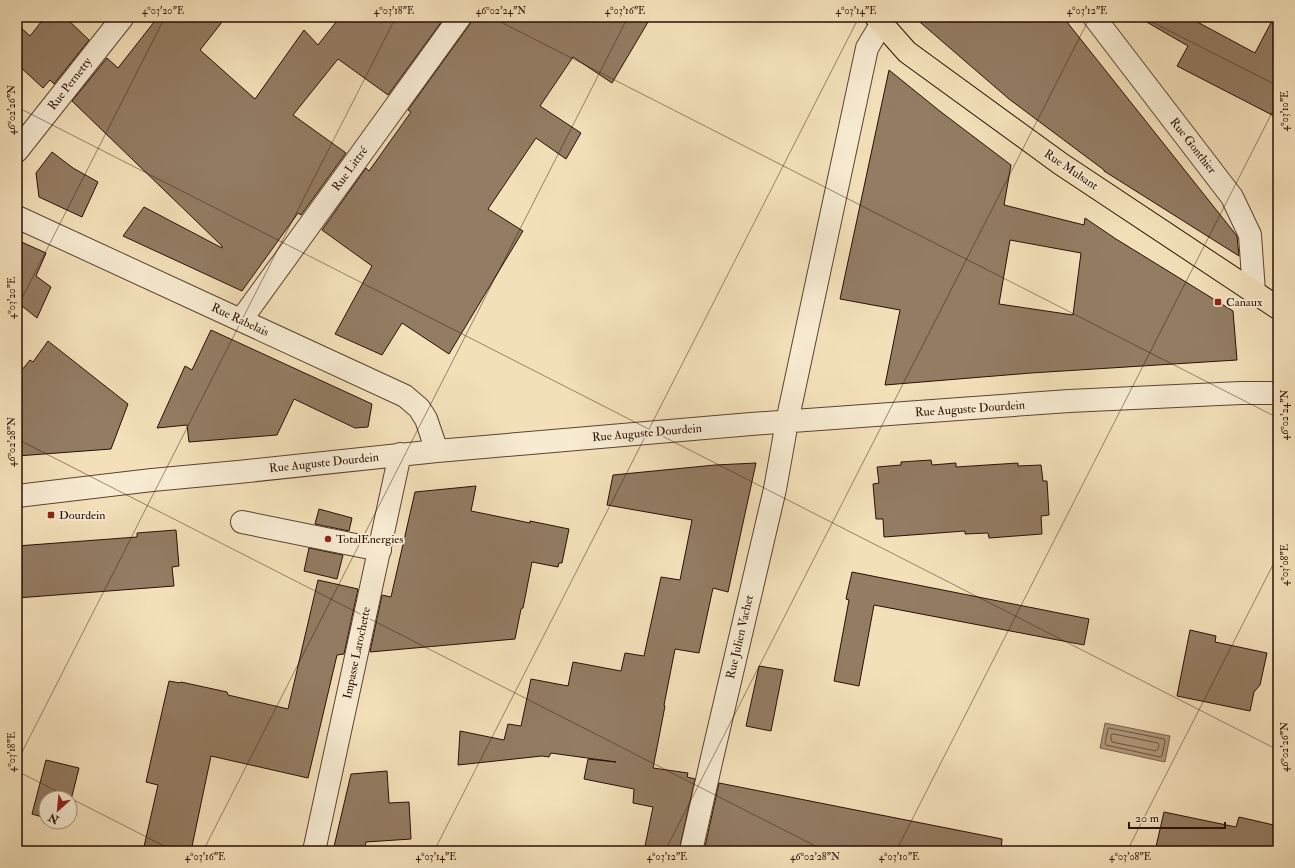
<svg xmlns="http://www.w3.org/2000/svg" width="1295" height="868" viewBox="0 0 1295 868" font-family="'IM FELL Double Pica',serif">
<rect width="100%" height="100%" fill="#f3e0b9"/>
<filter id="stains"><feTurbulence type="fractalNoise" baseFrequency=".005" numOctaves="4"/><feColorMatrix values="0 0 0 0 .2 0 0 0 0 .09 0 0 0 0 .02 0 0 0 .5 -.17"/></filter>
<radialGradient id="worn" r=".72"><stop offset=".6" stop-color="#630" stop-opacity="0"/><stop offset="1" stop-color="#630" stop-opacity=".3"/></radialGradient>
<path fill="#af997c" stroke="#7a624c" d="M1105 723 1170 736 1165 762 1100 748Z"/>
<g fill="none" stroke-linecap="round" stroke-linejoin="round">
<path stroke="#6c5440" stroke-width="1" d="M1109 728 1164 739 1165 741 1162 756 1160 757 1106 745 1105 743 1108 729Z
M1114 734 1158 743 1159 745 1158 749 1156 751 1112 742 1111 740V735Z"/>
</g>
<path fill="#937c63" stroke="#2a0f05" fill-rule="evenodd" d="M45 17H65L89 40 54 84 50 80 43 88 17 64V24L30 36Z
M158 17H226L200 50 255 99 304 30 318 45 340 17H445L388 95 338 59 293 115 346 153 301 215 298 213 242 291 123 236 144 207 222 248V246L72 101 107 58 118 68Z
M472 17H651L612 83 573 57 540 106 581 133 566 159 536 138 488 209 523 231 449 354 402 323 382 355 335 334 372 266 322 230 366 168 369 171 411 112 408 110 470 24Z
M914 17H1063L1237 236 1239 256 1104 171V170L1009 99Z
M1138 17H1188L1255 53 1274 17H1278V118L1177 66 1188 46Z
M889 70 941 112 1011 165 1004 205 1084 225 1085 218 1116 239 1233 311 1237 360 1031 373 885 385 900 310 840 299ZM1010 240 1081 253 1073 315 999 304Z
M52 152 73 168 98 182 82 217 39 197 36 173Z
M17 240 46 253 36 276 51 287 37 318 22 306 17 318Z
M211 330 372 404 368 427 355 428 294 399 277 435 189 442 187 425 157 428 185 366 192 370Z
M48 341 128 404 111 449 17 456V376L30 360 33 362Z
M931 460 932 465 956 463V467L1018 463V466L1041 465 1043 481H1047L1049 515 1041 516 1042 534 989 538 988 533 965 534V531L884 537 883 519H876L873 484 879 483 877 467 901 465V462Z
M756 463 728 592 713 588 699 653 675 649 664 705 665 706 653 768 688 773 687 777 695 779 679 851H644L653 807 633 803 634 789 584 779 588 759 616 762 551 753 549 757 542 756 458 765 460 731 504 740 508 724 521 726 531 679 568 686 573 662 621 671 625 653 644 656 661 577 680 580 692 520 607 505 613 475 715 465Z
M476 486 471 511 530 523V521L569 529 562 563H559L558 567 532 562 523 608 521 609 515 639 370 652 382 595 391 597 415 492Z
M319 509 352 518 349 531 315 524Z
M176 530 179 566 172 567 174 586 17 598V546L137 537V533Z
M309 548 343 555 337 579 304 571Z
M852 572 1089 619 1084 645 874 605 859 686 834 681 849 600 846 599Z
M318 580 358 589 344 654 337 655 308 778 211 756 191 851H143L158 785 146 782 169 681 180 683 181 682 227 692 228 695 288 709Z
M1190 630 1216 636 1215 642 1267 653 1260 685 1254 692 1250 711 1177 696Z
M759 666 783 670 771 731 746 726Z
M46 760 79 768 70 804V798H46V818L32 814Z
M387 771 389 803 409 802 411 839 366 842 364 851H333L351 774Z
M719 783 1002 839 1001 851H704Z
M1164 812 1236 827 1239 817 1278 826V851H1155Z"/>
<g fill="none" stroke-linecap="round" stroke-linejoin="round">
<defs>
<path id="minor" d="M1094 17 1232 197 1250 235 1254 292
M17 151 123 17
M17 217 405 396 419 408 426 419 437 451
M241 320 460 17
M17 496 152 480 238 472 437 451 751 424 1069 401 1241 393H1278
M242 522 380 550
M314 851 400 454
M691 851 712 758 775 489 787 422 867 48 882 23"/>
<path id="major" d="M876 17 907 52 1061 164 1278 308"/>
</defs>
<use href="#minor" stroke="#5c4332" stroke-width="24"/>
<use href="#major" stroke="#2a0f05" stroke-width="24"/>
<use href="#minor" stroke="#f7ebd2" stroke-width="22"/>
<use href="#major" stroke="#f3e0b9" stroke-width="22"/>
</g>
<path fill="none" stroke="#2a0f05" stroke-width="1" stroke-opacity="0.45" d="M491 17 1278 418M1142 17 1278 86M17 107 1278 750M17 308 165 17M17 439 825 851M17 762 396 17M17 771 70 798M70 798 174 851M203 851 628 17M434 851 859 17M665 851 1090 17M896 851 1278 101M1127 851 1278 555"/>
<g fill="#8f2418" stroke="#f7ebd2" stroke-width="1.5">
<rect x="1214" y="298" width="8" height="8" rx="2"/>
<rect x="47" y="511" width="8" height="8" rx="2"/>
<circle cx="328" cy="539" r="4"/>
</g>
<g text-anchor="middle" dominant-baseline="central" stroke-width="4" stroke-linejoin="round" paint-order="stroke">
<g font-size="12" fill="#2a0f05" stroke="#f7ebd2">
<text transform="translate(70 84) rotate(-52)">Rue Pernetty</text>
<text transform="translate(1193 146) rotate(52)">Rue Gonthier</text>
<text transform="translate(350 169) rotate(-54)">Rue Littré</text>
<text transform="translate(1071 170) rotate(34)">Rue Mulsant</text>
<text transform="translate(240 320) rotate(25)">Rue Rabelais</text>
<text transform="translate(970 409) rotate(-4)">Rue Auguste Dourdein</text>
<text transform="translate(647 433) rotate(-5)">Rue Auguste Dourdein</text>
<text transform="translate(324 463) rotate(-6)">Rue Auguste Dourdein</text>
<text transform="translate(740 637) rotate(-77)">Rue Julien Vachet</text>
<text transform="translate(357 653) rotate(-78)">Impasse Larochette</text>
</g>
<g font-size="12" fill="#2a0f05" stroke="#f7ebd2" text-anchor="start">
<text x="1226" y="302">Canaux</text>
<text x="59" y="515">Dourdein</text>
<text x="336" y="539">TotalEnergies</text>
</g>
</g>
<rect width="1295" height="868" fill="none" stroke="#f3e0b9" stroke-width="44"/>
<g transform="translate(58 810) rotate(207)"><circle r="19" fill="#f7ebd2" stroke="#a59380"/>
<path d="M0-3L7 15L0 10L-7 15Z" fill="#8f2418"/>
<text y="-6" font-size="11" font-weight="bold" text-anchor="middle" fill="#2a0f05">N</text>
</g>
<path d="M1129 822v6h96v-6" fill="none" stroke="#2a0f05" stroke-width="2"/>
<text x="1135" y="822" font-size="12" fill="#2a0f05" stroke="#f7ebd2" stroke-width="3" paint-order="stroke">20 m</text>
<rect x="22" y="22" width="1251" height="824" fill="none" stroke="#2a0f05" stroke-width="1.5"/>
<g font-size="10" text-anchor="middle" fill="#2a0f05">
<text x="163" y="14">4°03'20"E</text>
<text x="394" y="14">4°03'18"E</text>
<text x="501" y="14">46°02'24"N</text>
<text x="625" y="14">4°03'16"E</text>
<text x="856" y="14">4°03'14"E</text>
<text x="1087" y="14">4°03'12"E</text>
<text transform="translate(11 110) rotate(-90)" y="4">46°02'26"N</text>
<text transform="translate(1284 111) rotate(-90)" y="4">4°03'10"E</text>
<text transform="translate(11 298) rotate(-90)" y="4">4°03'20"E</text>
<text transform="translate(1284 415) rotate(-90)" y="4">46°02'24"N</text>
<text transform="translate(11 442) rotate(-90)" y="4">46°02'28"N</text>
<text transform="translate(1284 565) rotate(-90)" y="4">4°03'08"E</text>
<text transform="translate(1284 747) rotate(-90)" y="4">46°02'26"N</text>
<text transform="translate(11 752) rotate(-90)" y="4">4°03'18"E</text>
<text x="205" y="860">4°03'16"E</text>
<text x="436" y="860">4°03'14"E</text>
<text x="667" y="860">4°03'12"E</text>
<text x="815" y="860">46°02'28"N</text>
<text x="899" y="860">4°03'10"E</text>
<text x="1130" y="860">4°03'08"E</text>
</g>
<rect width="100%" height="100%" filter="url(#stains)"/>
<rect width="100%" height="100%" fill="url(#worn)"/>
</svg>
